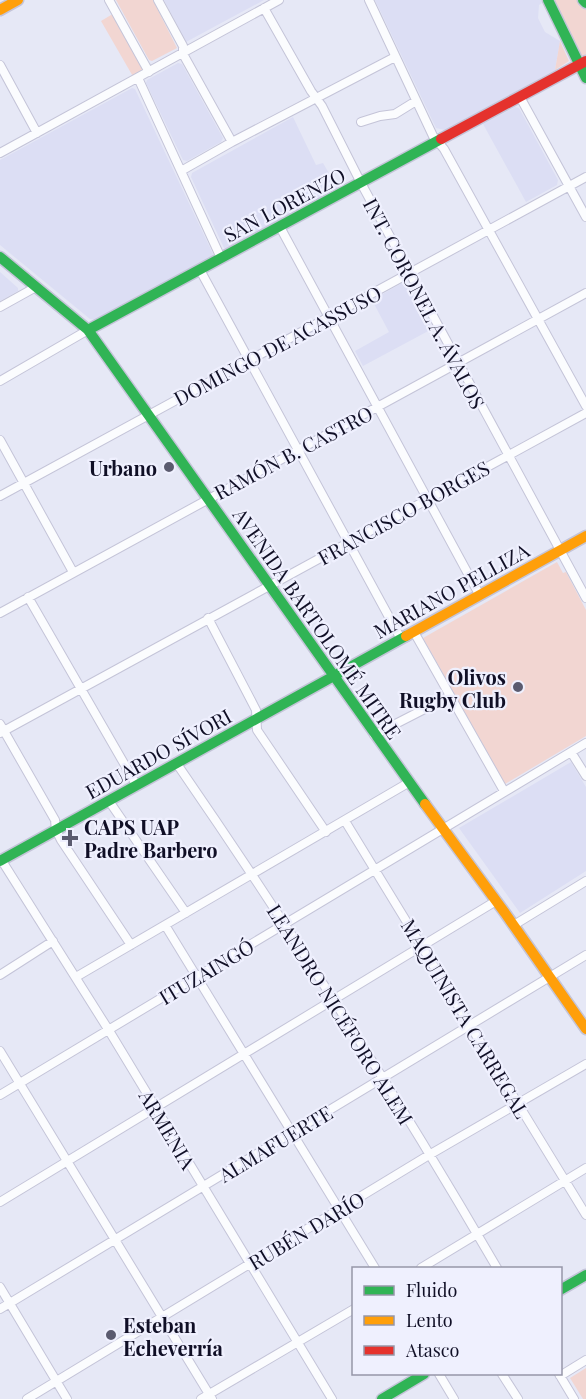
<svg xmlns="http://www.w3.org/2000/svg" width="586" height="1399" viewBox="0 0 586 1399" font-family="'Playfair Display',serif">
<rect width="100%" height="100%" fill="#e6e8f6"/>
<path fill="#dcdef4" d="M164 0H264L186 42Z
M375 0H541L542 3 539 5 538 18 545 32 560 41 555 70 445 130 436 128Z
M178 63 182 64 223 138 221 142 187 161 183 160 146 83 147 80Z
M132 88 135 89 213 254 211 258 96 320 90 319 0 245V160Z
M515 107 519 108 558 180 557 185 526 202 483 124Z
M293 117 316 165 323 163 338 189 227 249 224 248 191 177 192 173Z
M0 272 18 288V291L0 301Z
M404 282 408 284 432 329 363 366 355 351 389 332 372 300Z
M571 762 586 787V871L520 913 459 828Z"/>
<path fill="#f2d6d2" d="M116 0H153L177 48 152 61 149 60Z
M551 0H577L586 10V55L583 57 576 54Z
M116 12 149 72 135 80 101 21Z
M560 41 569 61 555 70Z
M557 562 563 573 566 572 586 610V736L505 784 423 638Z
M586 1368V1399H583L570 1378Z"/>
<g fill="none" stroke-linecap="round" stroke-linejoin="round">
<defs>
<path id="street" d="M109 0 149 72
M158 0 183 46V54L232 142
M369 0 433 136 444 149 586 406
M264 8 311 91 322 106 361 183 586 598
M0 65 37 133
M138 78 221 258
M520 97 586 217
M361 122 380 116 395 114 416 101
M0 153 279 0
M181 171 232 142 395 57
M280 227 479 594
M200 270 401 639
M0 307 36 287
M0 381 88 330
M0 440 73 572
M0 496 586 177
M28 597 137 786
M0 613 586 293
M208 618 256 710 257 730 326 832
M414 632 504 791
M0 724 55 820 56 830 61 840 131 945
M0 733 586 413
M374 735 450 696
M571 752 586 776
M177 764C290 928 397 1096 497 1268
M109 801 186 913
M345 821 586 1215
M2 861 108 1029 332 1399
M165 925 375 1268
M514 925 586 881
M0 975 53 941
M76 977 408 783
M0 1051 212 1399
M0 1095 586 743
M0 1202 496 901
M421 1268 586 1168
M0 1287 67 1399
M0 1309 586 955
M439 1374 454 1399
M502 1374 518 1399
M559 1374 574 1399
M560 1376 586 1360
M27 1399 429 1155 586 1064
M201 1399 354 1309"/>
<path id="fast" d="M548 0 586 78
M583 0 586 3
M0 257 88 330 425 804
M88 330 441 139
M0 861 406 636
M560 1290 586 1275
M382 1399 424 1374"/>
<path id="slow" d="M0 10 18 0
M406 636 586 536
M425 804 505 913 586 1029"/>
<path id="jam" d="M441 139 586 61"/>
</defs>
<use href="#street" stroke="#c4c4d8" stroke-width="10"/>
<use href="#fast" stroke="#c4c4d8" stroke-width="13"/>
<use href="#slow" stroke="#c4c4d8" stroke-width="13"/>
<use href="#jam" stroke="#c4c4d8" stroke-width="13"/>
<use href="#street" stroke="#fbfcfe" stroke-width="8"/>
<use href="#fast" stroke="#30b455" stroke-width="10"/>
<use href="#slow" stroke="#ff9f0a" stroke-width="10"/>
<use href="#jam" stroke="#e5322d" stroke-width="10"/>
</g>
<g fill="#5b5b6f" stroke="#eff0fe" stroke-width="2">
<circle cx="169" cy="467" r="6"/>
<circle cx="518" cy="687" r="6"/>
<path d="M67 829h6v6h6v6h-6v6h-6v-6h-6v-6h6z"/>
<circle cx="111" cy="1335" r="6"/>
</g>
<g text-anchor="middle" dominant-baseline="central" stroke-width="4.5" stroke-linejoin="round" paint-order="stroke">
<g font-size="20" fill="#100f26" stroke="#eff0fe">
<text transform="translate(284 204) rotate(-28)">SAN LORENZO</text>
<text transform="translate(425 303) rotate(62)">INT. CORONEL A. ÁVALOS</text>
<text transform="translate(277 345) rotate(-28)">DOMINGO DE ACASSUSO</text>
<text transform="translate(293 452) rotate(-28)">RAMÓN B. CASTRO</text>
<text transform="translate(403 512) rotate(-29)">FRANCISCO BORGES</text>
<text transform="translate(451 590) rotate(-29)">MARIANO PELLIZA</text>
<text transform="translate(318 623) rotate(55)">AVENIDA BARTOLOMÉ MITRE</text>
<text transform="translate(158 753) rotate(-29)">EDUARDO SÍVORI</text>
<text transform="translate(206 971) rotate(-31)">ITUZAINGÓ</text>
<text transform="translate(341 1014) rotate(58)">LEANDRO NICÉFORO ALEM</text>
<text transform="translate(466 1018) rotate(59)">MAQUINISTA CARREGAL</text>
<text transform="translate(168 1129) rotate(59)">ARMENIA</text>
<text transform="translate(275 1143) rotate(-31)">ALMAFUERTE</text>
<text transform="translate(306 1230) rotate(-31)">RUBÉN DARÍO</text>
</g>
<g font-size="20" font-weight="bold" fill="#100f26" stroke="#eff0fe" text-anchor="end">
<text x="157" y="467">Urbano</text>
<text x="506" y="676">Olivos<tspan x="506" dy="23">Rugby Club</tspan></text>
<text x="84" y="826" text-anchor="start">CAPS UAP<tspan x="84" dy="23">Padre Barbero</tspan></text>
<text x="123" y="1324" text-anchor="start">Esteban<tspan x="123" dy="23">Echeverría</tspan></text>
</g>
</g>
<rect x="352" y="1267" width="210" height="108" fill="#eff0fe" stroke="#9696a8" stroke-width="1.5"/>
<rect x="364" y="1286" width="30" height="9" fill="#30b455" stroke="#9696a8" stroke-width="1.5"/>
<text x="406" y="1297" font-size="18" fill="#100f26">Fluido</text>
<rect x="364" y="1316" width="30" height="9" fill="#ff9f0a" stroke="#9696a8" stroke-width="1.5"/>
<text x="406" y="1327" font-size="18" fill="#100f26">Lento</text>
<rect x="364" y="1346" width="30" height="9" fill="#e5322d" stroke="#9696a8" stroke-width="1.5"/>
<text x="406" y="1357" font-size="18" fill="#100f26">Atasco</text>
</svg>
